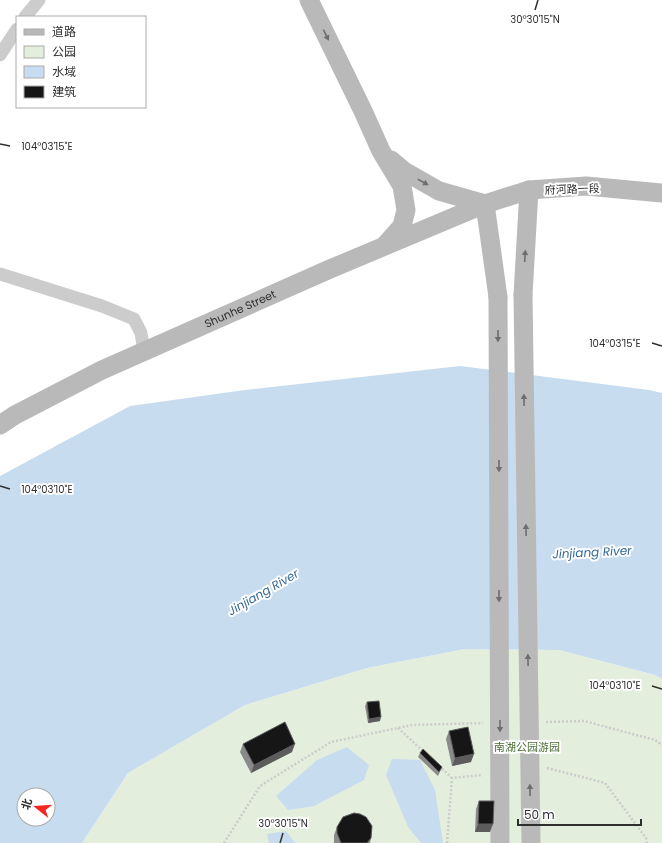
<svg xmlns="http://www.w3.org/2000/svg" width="662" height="843" viewBox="0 0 662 843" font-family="Poppins,'Noto Sans SC',sans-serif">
<rect width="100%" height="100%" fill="#fff"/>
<path fill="#e4eedc" d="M465 649 559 650 655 675 662 679V843H82L128 773 245 705 367 668Z"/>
<path fill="#c7dcef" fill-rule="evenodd" d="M460 366 649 390 662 393V679L655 675 559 650 465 649 367 668 245 705 128 773 82 843H0V476L130 406 245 390ZM24 795H48V819H24Z
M347 747 369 765 364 780 314 806 288 810 276 796 317 760Z
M392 759 420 760 435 790 443 843H421L408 827 386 775Z
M286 831 295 843H269L267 834Z"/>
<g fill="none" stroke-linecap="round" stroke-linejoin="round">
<path stroke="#ccc" stroke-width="2.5" stroke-dasharray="2 2" stroke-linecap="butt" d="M546 722 584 721 655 740 662 745
M398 728 424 752
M439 766 452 778
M547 768 605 783 646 838 647 843
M224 843 260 786 331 742 412 725 483 723
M447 843 452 778 482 775"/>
<path stroke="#ccc" stroke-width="13" d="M25 17 39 0
M0 55 17 29
M0 274 102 306 134 319 141 333 144 351"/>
<g stroke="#b9b9b9" stroke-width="19">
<path d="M309 0 363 111 381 151 402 186 406 210 402 226 386 244"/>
<path d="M391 160 404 171 439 191 485 204"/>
<path d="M485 204 498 297"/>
<path d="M523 295 529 190"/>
<path id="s1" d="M0 425 15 415 102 370 330 269 485 204 529 190 586 186 662 193"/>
</g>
<path stroke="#b9b9b9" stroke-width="19" d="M523 295 531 843
M498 297 500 843"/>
</g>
<path fill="#8a8a8a" d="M367 702 380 721 368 723 365 706Z
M449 731 471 762 452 766 446 739Z
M243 744 292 752 251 773 240 752Z
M420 753 442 767 438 776 418 757Z
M479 801 490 832H475L476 809Z
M337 827 371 838 370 843H334V835Z"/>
<path fill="#5c5c5c" d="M381 717 380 721 368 723 369 719Z
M295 744 292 752 251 773 254 765Z
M474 754 471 762 452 766 455 758Z
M478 824H493L490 832H475Z"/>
<path fill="#161616" stroke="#5c5c5c" d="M379 701 381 717 369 719 367 702Z
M285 722 295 744 254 765 243 744Z
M468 727 474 754 455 758 449 731Z
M423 749 442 767 439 772 420 753Z
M479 801H494L493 824H478Z
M354 813 360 814 366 817 372 826 371 838 367 843H341L337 833V827L343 817Z"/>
<defs><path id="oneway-solid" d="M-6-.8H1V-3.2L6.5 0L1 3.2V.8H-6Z"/></defs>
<g fill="#6d6d6d">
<use href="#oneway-solid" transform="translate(326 35) rotate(64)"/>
<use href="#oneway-solid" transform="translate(423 182) rotate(29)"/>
<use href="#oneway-solid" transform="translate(525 256) rotate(-87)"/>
<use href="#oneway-solid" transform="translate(498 336) rotate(90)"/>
<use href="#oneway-solid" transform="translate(524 400) rotate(-91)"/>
<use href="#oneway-solid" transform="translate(499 466) rotate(90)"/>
<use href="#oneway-solid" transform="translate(526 530) rotate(-91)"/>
<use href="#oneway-solid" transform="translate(499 596) rotate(90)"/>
<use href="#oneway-solid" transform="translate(528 660) rotate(-91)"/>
<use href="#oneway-solid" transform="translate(500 726) rotate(90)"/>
<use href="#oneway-solid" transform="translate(530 790) rotate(-91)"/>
</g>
<path fill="none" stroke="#2f2f2f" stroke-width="1.5" d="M535 10 538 0M0 144 10 146M652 343 662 346M0 486 10 489M652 686 662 689M280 843 283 833"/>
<g text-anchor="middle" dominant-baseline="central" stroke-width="4" stroke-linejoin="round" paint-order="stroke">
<g font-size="11" fill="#2f2f2f" stroke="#fff">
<text transform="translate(572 189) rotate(-2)">府河路一段</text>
<text stroke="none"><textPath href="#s1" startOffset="267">Shunhe Street</textPath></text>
</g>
<g font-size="11" fill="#4d6f38" stroke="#fff">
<text x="527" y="747">南湖公园游园</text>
</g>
<g font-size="12" font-style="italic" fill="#366a99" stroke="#fff">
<text transform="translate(592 552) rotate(-3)">Jinjiang River</text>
<text transform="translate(263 592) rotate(-30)">Jinjiang River</text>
</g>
</g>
<g font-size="10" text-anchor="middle" fill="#2f2f2f" stroke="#fff" stroke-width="4" stroke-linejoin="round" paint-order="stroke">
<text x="535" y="23">30°30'15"N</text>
<text x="47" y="150">104°03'15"E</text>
<text x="615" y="347">104°03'15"E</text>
<text x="47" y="493">104°03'10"E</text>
<text x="615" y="689">104°03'10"E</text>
<text x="283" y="827">30°30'15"N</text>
</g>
<rect x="16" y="16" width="130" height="92" fill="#ffffff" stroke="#acacac"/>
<rect x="24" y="29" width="20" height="6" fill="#b9b9b9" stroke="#acacac"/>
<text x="52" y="36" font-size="12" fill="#2f2f2f">道路</text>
<rect x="24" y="46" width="20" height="12" fill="#e4eedc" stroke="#acacac"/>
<text x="52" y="56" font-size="12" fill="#2f2f2f">公园</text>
<rect x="24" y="66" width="20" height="12" fill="#c7dcef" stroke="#acacac"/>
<text x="52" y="76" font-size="12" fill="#2f2f2f">水域</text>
<rect x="24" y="86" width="20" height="12" fill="#161616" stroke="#acacac"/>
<text x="52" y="96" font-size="12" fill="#2f2f2f">建筑</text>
<g transform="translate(36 807) rotate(287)"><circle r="19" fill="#ffffff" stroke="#acacac"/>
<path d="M0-3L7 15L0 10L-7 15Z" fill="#f42723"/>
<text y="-6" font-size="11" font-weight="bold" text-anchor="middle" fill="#2f2f2f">北</text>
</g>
<path d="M518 819v6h123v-6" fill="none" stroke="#2f2f2f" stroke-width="2"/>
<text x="524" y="819" font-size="12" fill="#2f2f2f" stroke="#ffffff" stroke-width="3" paint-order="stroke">50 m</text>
</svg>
